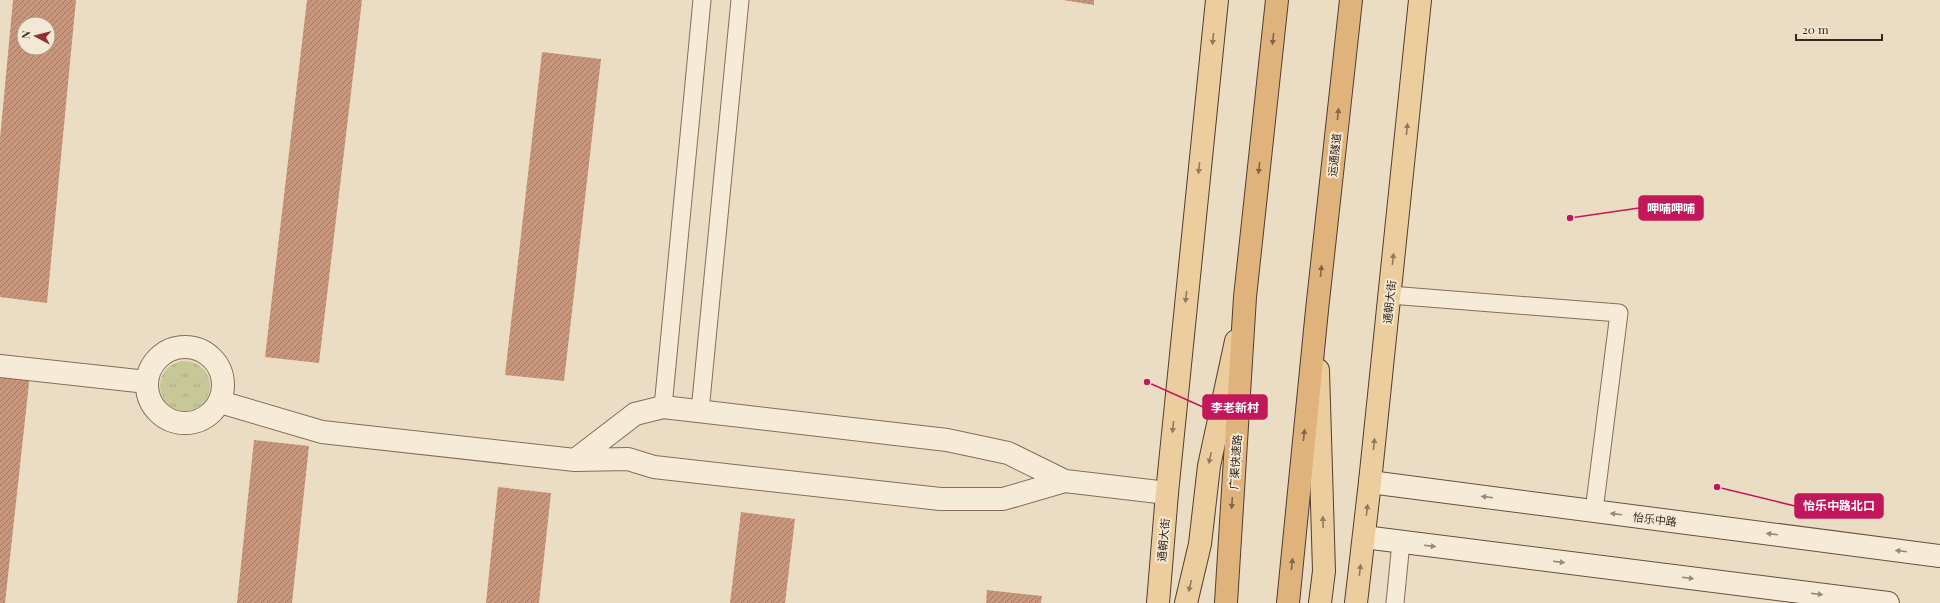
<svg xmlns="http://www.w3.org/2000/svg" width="1940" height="603" viewBox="0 0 1940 603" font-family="'Playfair Display','Noto Sans SC',serif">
<defs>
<pattern id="grass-tufts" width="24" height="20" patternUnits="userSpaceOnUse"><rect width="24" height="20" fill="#c6c898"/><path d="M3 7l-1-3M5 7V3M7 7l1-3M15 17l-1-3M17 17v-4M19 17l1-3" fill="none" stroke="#abac83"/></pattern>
<pattern id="building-hatch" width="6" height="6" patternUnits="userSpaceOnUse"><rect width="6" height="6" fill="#c7967c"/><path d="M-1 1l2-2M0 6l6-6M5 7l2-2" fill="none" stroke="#a27a65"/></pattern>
</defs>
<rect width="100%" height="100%" fill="#ebddc4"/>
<path fill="url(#grass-tufts)" d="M160 386a25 25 0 1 1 50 0a25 25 0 1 1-50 0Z"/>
<path fill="url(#building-hatch)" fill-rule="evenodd" d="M13 0H76L47 303 0 297V139ZM24 24H48V48H24Z
M307 0H362L319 363 265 357Z
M1063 0H1094V5Z
M542 52 601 59 564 381 505 375Z
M0 368 30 374 5 603H0Z
M254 440 309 446 292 603H237Z
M498 487 551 493 539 603H486Z
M741 512 795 519 785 603H730Z
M987 590 1042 596 1041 603H986Z"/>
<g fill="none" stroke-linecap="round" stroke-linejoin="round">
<defs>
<path id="service" d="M1390 295 1619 313 1594 511
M663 407 702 0
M700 411 740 0
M1395 603 1401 542"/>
<path id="minor" d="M147 385a38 38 0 1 1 76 0a38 38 0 1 1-76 0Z
M0 366 147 382
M220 402 322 432 575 460 628 459 654 467 940 499H1003L1065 481
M575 460 635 414 663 407 947 440 1008 453 1065 481 1167 493"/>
<path id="secondary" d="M1370 482 1940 556
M1364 537 1888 603"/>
<path id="primary" d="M1318 370 1324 571 1320 603
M1158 603 1167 493 1217 0
M1186 603 1200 544 1209 466 1236 341
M1356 603 1370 482 1420 0"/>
<path id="trunk" d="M1226 603 1245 297 1277 0
M1288 603 1317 310 1351 0"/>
</defs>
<use href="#service" stroke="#846e5b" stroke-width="19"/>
<use href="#minor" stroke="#846e5b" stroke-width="24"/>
<use href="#secondary" stroke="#66503f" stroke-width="24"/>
<use href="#primary" stroke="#523d2f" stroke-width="24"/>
<use href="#trunk" stroke="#523d2f" stroke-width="24"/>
<use href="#service" stroke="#f6ebd6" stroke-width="17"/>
<use href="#minor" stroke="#f6ebd6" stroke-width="22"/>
<use href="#secondary" stroke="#f6ebd6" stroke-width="22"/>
<use href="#primary" stroke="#ecce9e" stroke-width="22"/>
<use href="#trunk" stroke="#e0b27c" stroke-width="22"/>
</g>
<defs><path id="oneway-solid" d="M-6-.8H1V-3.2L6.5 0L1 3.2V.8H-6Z"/></defs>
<g fill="#907b5e">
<use href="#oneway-solid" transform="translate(1213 39) rotate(96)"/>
<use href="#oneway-solid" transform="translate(1407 129) rotate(-84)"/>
<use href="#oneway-solid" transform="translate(1199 168) rotate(96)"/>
<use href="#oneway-solid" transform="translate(1393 259) rotate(-84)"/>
<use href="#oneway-solid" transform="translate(1186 297) rotate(96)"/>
<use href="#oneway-solid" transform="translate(1173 427) rotate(96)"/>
<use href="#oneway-solid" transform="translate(1374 444) rotate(-84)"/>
<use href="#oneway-solid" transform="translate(1210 458) rotate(102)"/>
<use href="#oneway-solid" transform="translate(1367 510) rotate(-83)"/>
<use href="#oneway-solid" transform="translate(1323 522) rotate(-92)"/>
<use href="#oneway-solid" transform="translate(1360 570) rotate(-83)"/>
<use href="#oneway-solid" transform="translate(1190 586) rotate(103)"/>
</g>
<g fill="#826649">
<use href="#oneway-solid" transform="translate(1273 39) rotate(96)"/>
<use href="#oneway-solid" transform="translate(1338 114) rotate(-84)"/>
<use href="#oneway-solid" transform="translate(1259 168) rotate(96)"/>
<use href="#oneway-solid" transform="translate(1321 271) rotate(-84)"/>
<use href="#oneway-solid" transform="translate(1304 435) rotate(-84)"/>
<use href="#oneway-solid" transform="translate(1232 503) rotate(94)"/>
<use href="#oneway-solid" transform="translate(1292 564) rotate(-84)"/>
</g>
<g fill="#968a7a">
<use href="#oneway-solid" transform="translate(1487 497) rotate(-173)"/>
<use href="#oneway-solid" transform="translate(1616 514) rotate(-173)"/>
<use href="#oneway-solid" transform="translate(1772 534) rotate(-173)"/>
<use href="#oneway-solid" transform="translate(1430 546) rotate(7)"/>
<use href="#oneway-solid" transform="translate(1901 551) rotate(-173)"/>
<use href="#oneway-solid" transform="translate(1559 562) rotate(7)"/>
<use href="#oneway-solid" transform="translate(1688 578) rotate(7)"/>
<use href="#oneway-solid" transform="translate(1817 594) rotate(7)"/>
</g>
<g text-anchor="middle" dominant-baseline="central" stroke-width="4" stroke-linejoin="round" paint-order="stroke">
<g font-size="11" fill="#35281f" stroke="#f3e8d3">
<text transform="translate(1334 155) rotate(-84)">运通隧道</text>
<text transform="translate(1389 302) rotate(-84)">通朝大街</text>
<text transform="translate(1235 462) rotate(-86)">广渠快速路</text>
<text transform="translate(1655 519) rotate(7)">怡乐中路</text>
<text transform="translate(1163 540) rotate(-85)">通朝大街</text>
</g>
</g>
<path fill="none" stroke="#c2185b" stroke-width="1.5" d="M1570 218L1639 208M1147 382L1203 407M1717 487L1795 506"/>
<g fill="#c2185b" stroke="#f3e8d3" stroke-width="1.5">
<circle cx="1570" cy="218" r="4"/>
<circle cx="1147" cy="382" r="4"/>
<circle cx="1717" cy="487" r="4"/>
</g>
<g fill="#c2185b" stroke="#c2185b" stroke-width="1.5">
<rect x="1639" y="196" width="64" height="24" rx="4"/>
<rect x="1203" y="395" width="64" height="24" rx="4"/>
<rect x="1795" y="494" width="88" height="24" rx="4"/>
</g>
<g font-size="12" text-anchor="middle" font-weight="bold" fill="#fff">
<text x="1671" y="213">呷哺呷哺</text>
<text x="1235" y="412">李老新村</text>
<text x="1839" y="510">怡乐中路北口</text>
</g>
<g transform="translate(36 36) rotate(277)"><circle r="19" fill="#f3e8d3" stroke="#a79b8b"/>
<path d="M0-3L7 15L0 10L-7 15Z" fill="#902f36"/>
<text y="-6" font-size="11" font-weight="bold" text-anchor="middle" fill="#35281f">N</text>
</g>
<path d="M1796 34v6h86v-6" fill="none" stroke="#35281f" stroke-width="2"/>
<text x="1802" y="34" font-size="12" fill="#35281f" stroke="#f3e8d3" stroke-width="3" paint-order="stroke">20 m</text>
</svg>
